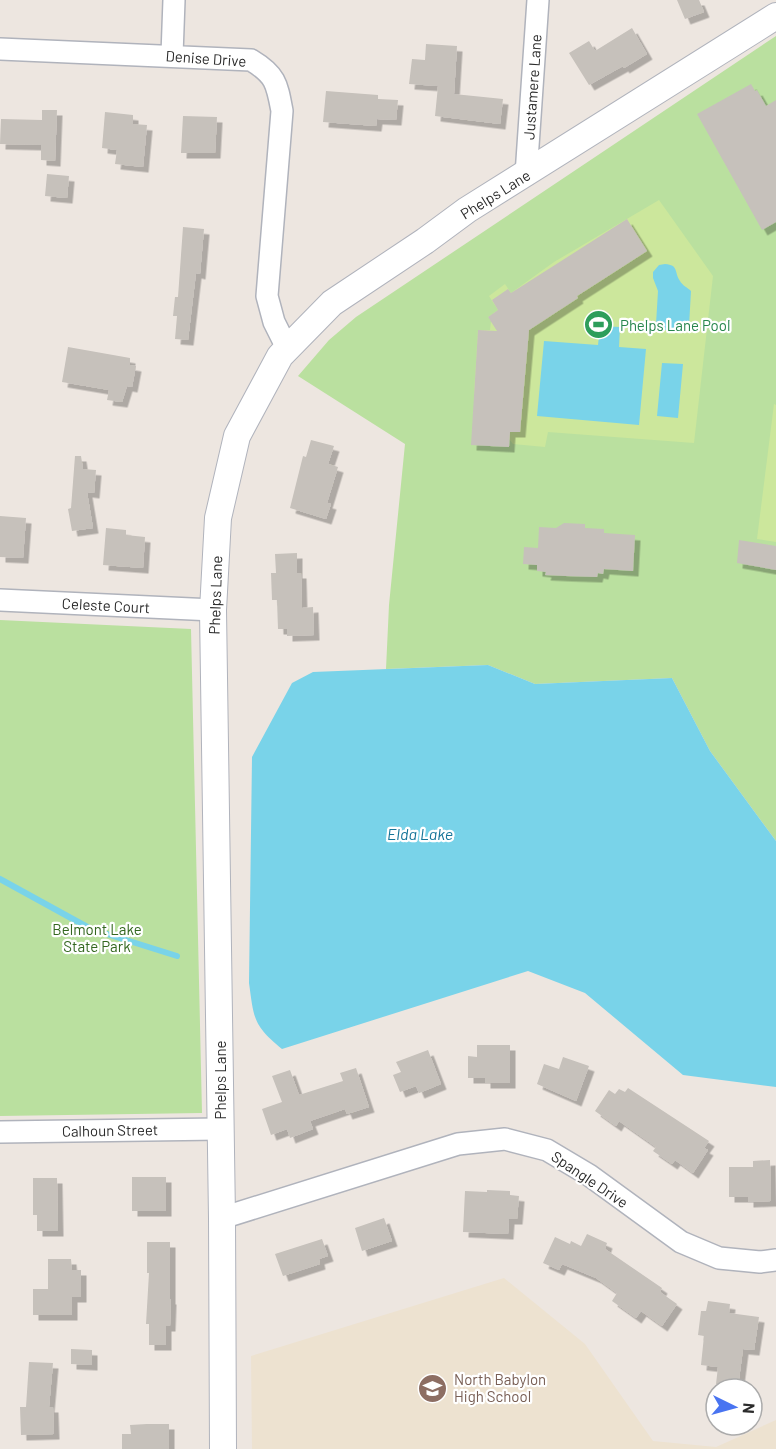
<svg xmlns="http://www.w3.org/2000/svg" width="776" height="1449" viewBox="0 0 776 1449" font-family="Barlow,sans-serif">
<defs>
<filter id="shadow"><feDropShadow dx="5.5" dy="5.5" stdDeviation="0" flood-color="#0004"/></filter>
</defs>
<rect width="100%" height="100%" fill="#ede6e0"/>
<path fill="#ede2d0" d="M504 1278 585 1344 653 1441 716 1447 776 1420V1449H252L251 1356Z"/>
<path fill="#bae09f" d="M776 36V841L710 751 672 678 535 684 488 665 386 669 389 605 405 444 298 376 329 340 356 317Z
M0 620 191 629 202 1113 0 1116Z"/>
<path fill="#cce79c" d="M659 200 713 276 694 443 548 432 545 447 513 444 474 395 478 330H490L491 321 488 317 498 310 489 296 505 284 511 293 554 262Z
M774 404 776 405V542L757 539Z"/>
<path fill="#79d3e9" d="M665 264C679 265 674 272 680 281 682 285 688 288 691 291L689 326 683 332 658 329 656 324 658 291 653 278V272L659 265Z
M600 326 620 327 619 347 646 349 639 425 537 416 544 341 598 345Z
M662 363 683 364 678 418 657 416Z
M488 665 535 684 672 678 710 751 776 841V1087L683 1075 585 993 528 971 282 1049C253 1025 254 1019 249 983L252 757 292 683 313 672Z"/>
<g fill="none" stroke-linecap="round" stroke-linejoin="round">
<path stroke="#79d3e9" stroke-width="6" d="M0 879 91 929 177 956"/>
</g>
<path fill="#c6c1bb" filter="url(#shadow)" d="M677 0H699L704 12 685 19Z
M632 28 647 54 624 68 623 66 589 85 569 53 589 41 595 51Z
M426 44 457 46 454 94 503 99 500 124 435 116 438 86 409 84 412 59 425 60Z
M751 84 755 91 757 90 766 106 776 100V222L762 230 697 114Z
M326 91 378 95V99L398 100 396 120 377 119 376 126 323 122Z
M42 110H57L55 161 41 160V145L0 144 1 119 42 120Z
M105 112 133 115V124L147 125 143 167 115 164 117 150 102 148Z
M183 116 217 117 215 153H181Z
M47 174 69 176 67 198 45 196Z
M627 219 647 251 577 296 578 298 529 330 520 432H510L509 447 471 445 478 330 497 331 488 317 498 310 492 300 508 289 511 293Z
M183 227 204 229 200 274 196 273 188 340 175 339 177 316H173L175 297H178Z
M68 347 130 358V365L136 366 132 387 127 386 122 402 107 400 109 390 62 382Z
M311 440 334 446 328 464 338 467 327 503 331 504 326 519 290 508 303 456 306 457Z
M75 456H81L83 469 96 470 94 493 87 492 93 528 72 531 68 509 71 508Z
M0 516 26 518 23 558 0 557Z
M564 523 585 524V528L604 529V533L635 535 633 571 604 569 603 574 598 573 597 577 566 576 545 575 546 572 537 571V565L523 564 524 547 538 548 539 527 556 528Z
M106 528 126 530V535L145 537 143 568 103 565Z
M739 540 776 546V570L737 563Z
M297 553V573H301L302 608 313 607 314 635 287 636V629H278L277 600H272L271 573H276L275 554Z
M477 1045H510V1083H485V1078H468V1056L477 1057Z
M428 1050 441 1084 419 1093 416 1086 400 1092 393 1075 401 1072 396 1062Z
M563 1057 589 1066 576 1101 537 1084 544 1064 559 1069Z
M356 1068 369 1107 347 1114 345 1109 310 1121 313 1129 290 1138 287 1129 271 1135 262 1109 282 1102 272 1076 290 1070 299 1095 343 1081 340 1073Z
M628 1088 709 1141 704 1148 708 1150 693 1173 675 1160 672 1164 653 1151 656 1147 619 1121 616 1126 595 1111 609 1090 615 1094 619 1089 625 1092Z
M770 1160 771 1201 748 1202V1197H729V1167H753V1161Z
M132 1177H166V1211H132Z
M33 1178H57L58 1231H37V1215H33Z
M487 1190 510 1191V1195L519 1196 517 1219H509L508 1234 463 1232 465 1191 487 1192Z
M384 1218 392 1241 362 1251 355 1228Z
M587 1234 607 1243 605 1249 662 1288 660 1292 677 1304 662 1326 641 1311 636 1318 612 1301 617 1293 596 1278 562 1264 559 1270 543 1263 555 1237 570 1244 571 1241 581 1246Z
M322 1239 328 1256 319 1259 320 1264 283 1276 275 1254Z
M147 1242H170V1299H171L170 1326H166V1345H149V1324H146L149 1273H147Z
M48 1259H71L72 1270H81V1297H72V1315H33V1289H48Z
M708 1301 730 1304 729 1313 759 1317 754 1350 743 1349 738 1387 716 1384 718 1367 701 1365 704 1336 698 1335 701 1311H706Z
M71 1349 92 1350V1365L71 1364Z
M29 1362 53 1363 49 1407H53L54 1434 21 1435 20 1407H26Z
M147 1424H169V1449H122V1434H131L130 1425Z"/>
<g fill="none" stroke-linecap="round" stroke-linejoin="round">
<defs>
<path id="minor" d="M0 49 251 60C276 75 277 84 282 111L267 296 274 322 287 348
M172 55 174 0
M526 175 538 0
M0 600 213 610
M0 1132 220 1129
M222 1218 458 1144 505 1139 547 1150 589 1175 681 1242 719 1258 760 1262 776 1260"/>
<path id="tertiary" d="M223 1449 222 1218 213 610 218 518 237 436 280 356 332 303 425 241 467 210 776 16"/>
</defs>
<use href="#minor" stroke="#b0b3bc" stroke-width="24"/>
<use href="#tertiary" stroke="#b0b3bc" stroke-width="28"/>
<use href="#minor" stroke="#fff" stroke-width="21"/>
<use href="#tertiary" stroke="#fff" stroke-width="26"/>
</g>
<defs>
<symbol id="stadium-disc" viewBox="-11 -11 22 22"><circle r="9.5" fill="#2e9e5b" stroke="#fff"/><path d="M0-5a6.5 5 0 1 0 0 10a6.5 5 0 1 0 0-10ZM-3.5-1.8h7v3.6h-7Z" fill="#fff"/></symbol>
<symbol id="school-disc" viewBox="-11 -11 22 22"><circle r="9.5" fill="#8d6e63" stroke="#fff"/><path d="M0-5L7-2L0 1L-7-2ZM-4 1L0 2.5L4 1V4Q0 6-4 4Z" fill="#fff"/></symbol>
</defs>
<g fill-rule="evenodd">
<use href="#stadium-disc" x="582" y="308" width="33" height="33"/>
<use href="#school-disc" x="416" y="1372" width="33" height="33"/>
</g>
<g text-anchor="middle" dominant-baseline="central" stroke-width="4.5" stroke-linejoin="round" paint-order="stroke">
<g font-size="15" fill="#2c2c2c" stroke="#fff">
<text transform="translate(206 58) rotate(4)">Denise Drive</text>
<text transform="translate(532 87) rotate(-86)">Justamere Lane</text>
<text transform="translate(495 194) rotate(-32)">Phelps Lane</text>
<text transform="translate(215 595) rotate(-88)">Phelps Lane</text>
<text transform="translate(106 605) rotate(3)">Celeste Court</text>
<text transform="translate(220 1080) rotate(-90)">Phelps Lane</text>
<text transform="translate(110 1130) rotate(-1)">Calhoun Street</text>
<text transform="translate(590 1179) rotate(34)">Spangle Drive</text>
</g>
<g font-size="15" fill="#27864d" stroke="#fff" text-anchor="start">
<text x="620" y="325">Phelps Lane Pool</text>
</g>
<g font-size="15" fill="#33671f" stroke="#fff">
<text x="97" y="929">Belmont Lake<tspan x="97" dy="17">State Park</tspan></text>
</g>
<g font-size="15" fill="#785e54" stroke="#fff" text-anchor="start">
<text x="454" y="1379">North Babylon<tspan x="454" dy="17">High School</tspan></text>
</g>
<g font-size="16" font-style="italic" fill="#157498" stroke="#fff">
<text x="420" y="833">Elda Lake</text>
</g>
</g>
<g transform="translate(734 1407) rotate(95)"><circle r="28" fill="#ffffff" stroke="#ababab" stroke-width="1.5"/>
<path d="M0-4.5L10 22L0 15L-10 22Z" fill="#4974f1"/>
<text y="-9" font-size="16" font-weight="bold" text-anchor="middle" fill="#2c2c2c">N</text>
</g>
</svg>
